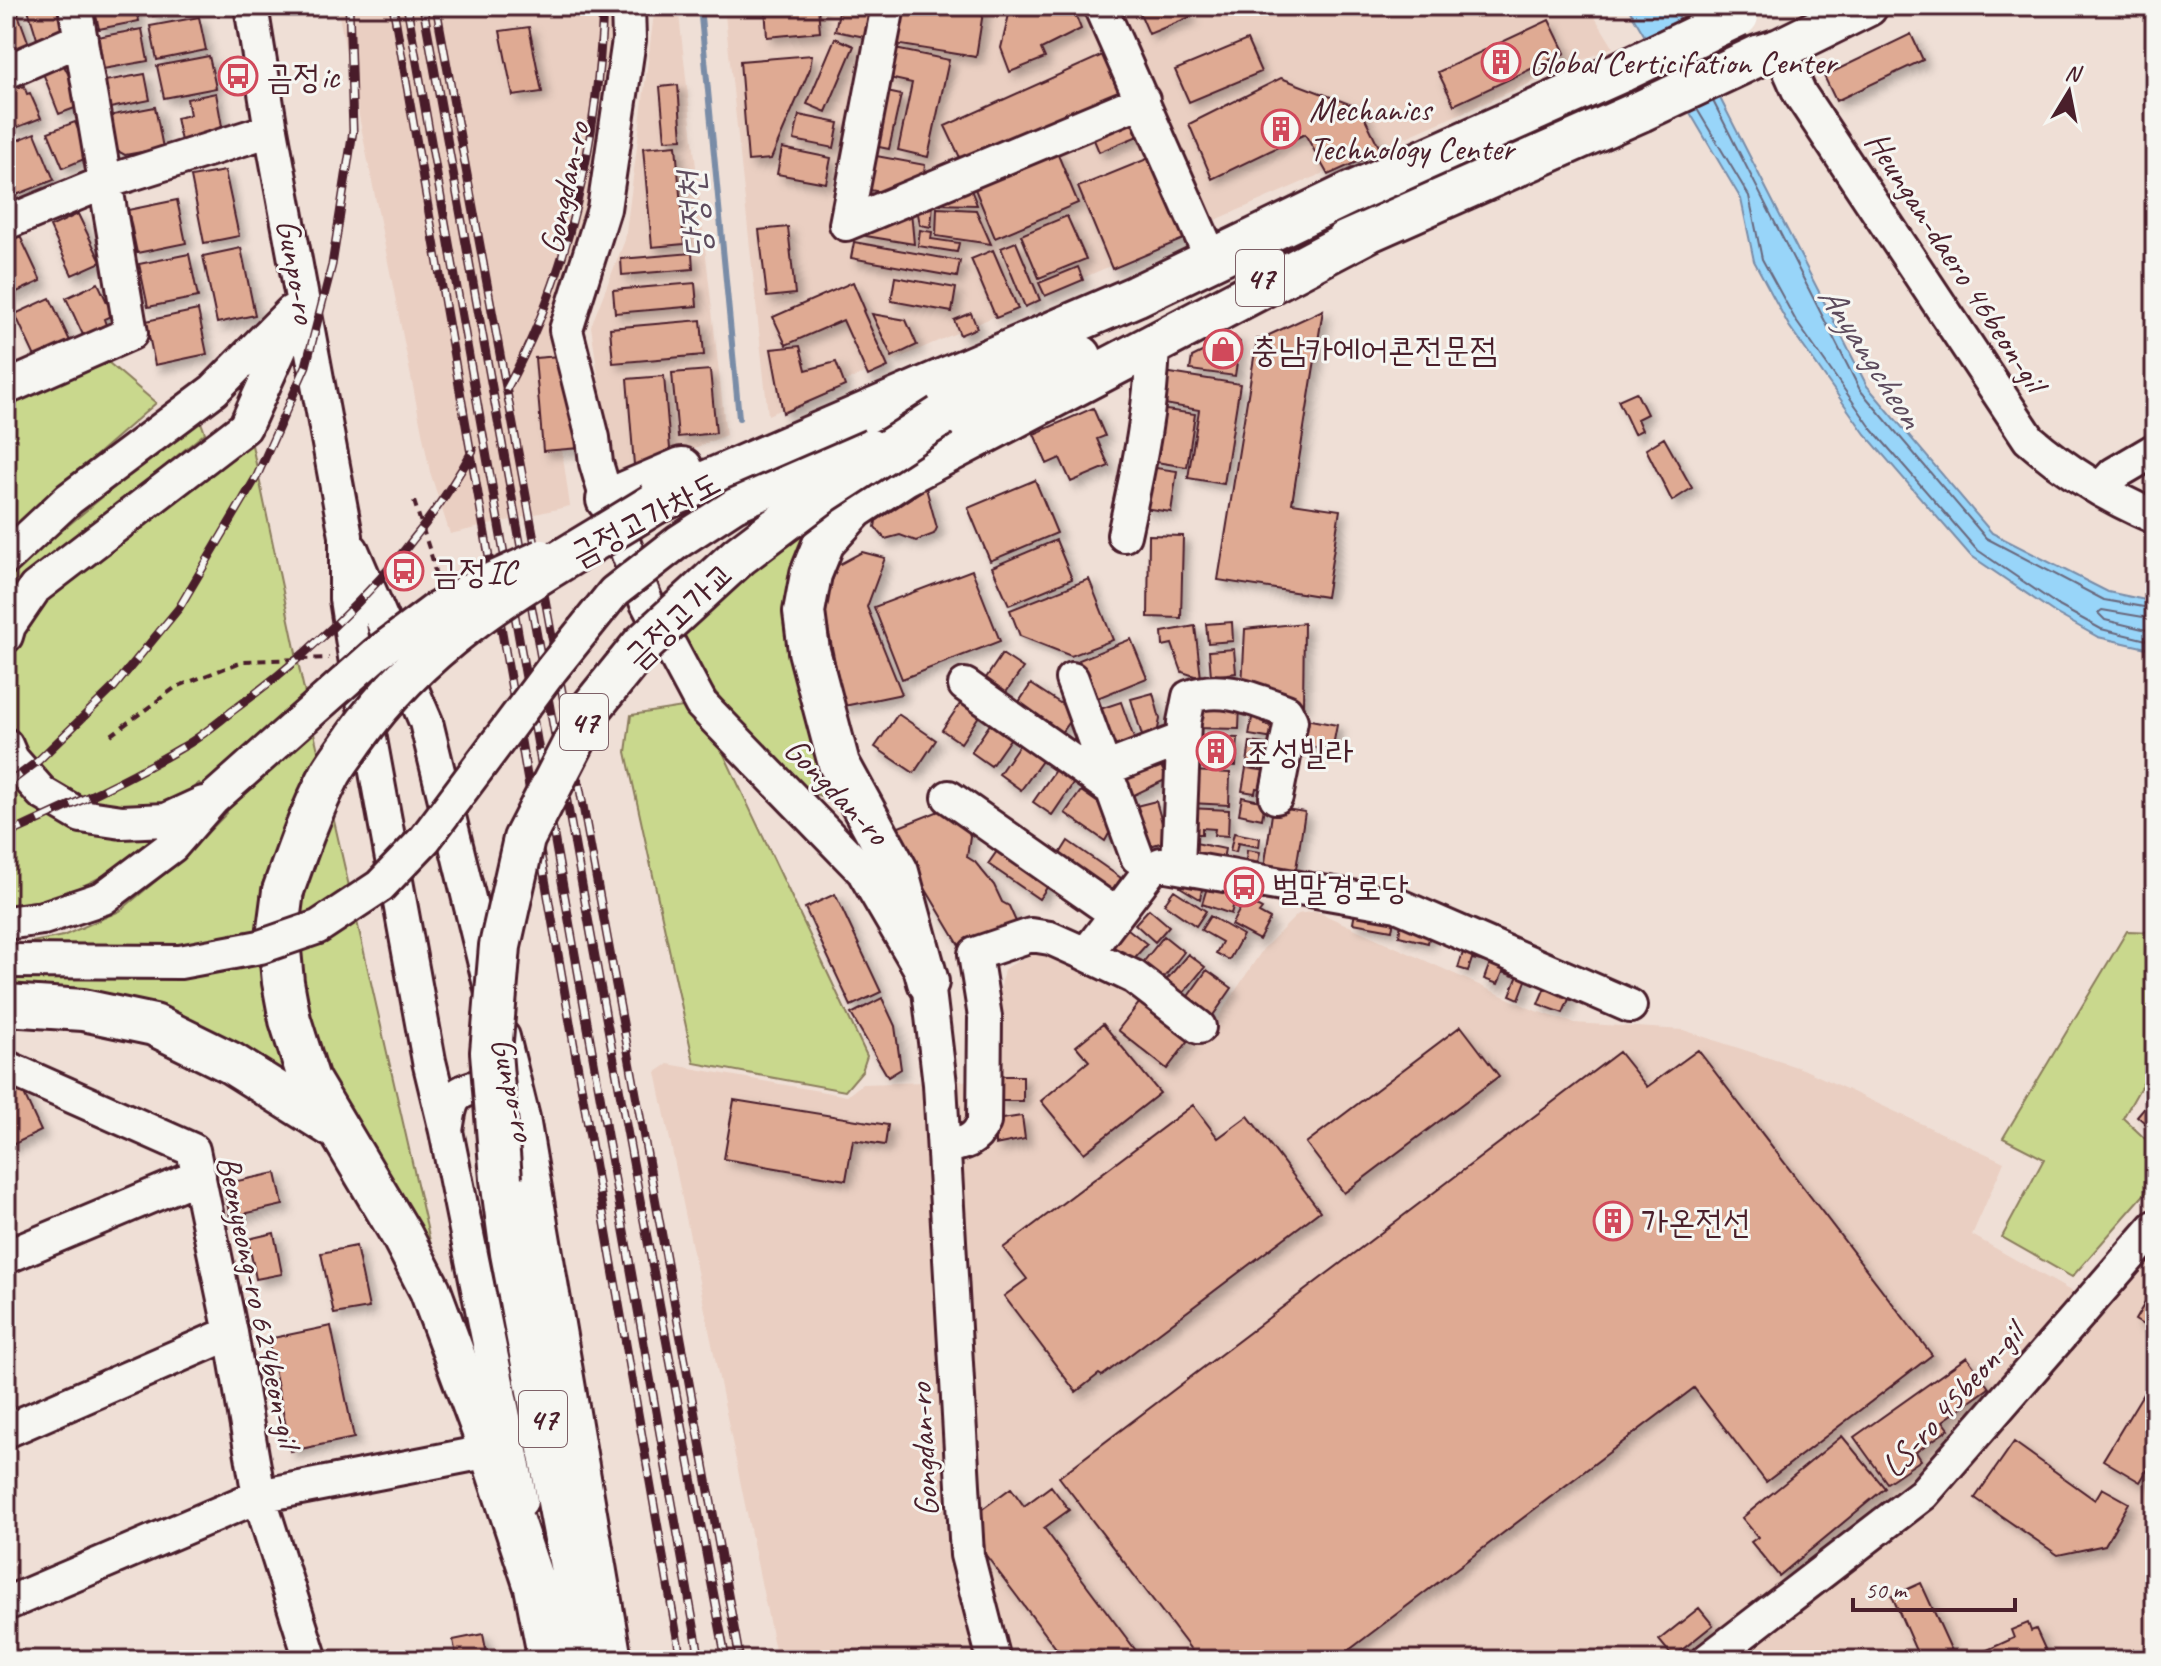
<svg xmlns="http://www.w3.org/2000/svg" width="2161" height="1666" viewBox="0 0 2161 1666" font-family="Caveat,'Poor Story',sans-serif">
<defs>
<filter id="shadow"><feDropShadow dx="6" dy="6" stdDeviation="4" flood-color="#0004"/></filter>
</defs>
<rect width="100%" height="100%" fill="#efdfd6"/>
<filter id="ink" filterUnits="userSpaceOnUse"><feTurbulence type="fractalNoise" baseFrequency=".0125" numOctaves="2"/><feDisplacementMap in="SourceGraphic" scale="16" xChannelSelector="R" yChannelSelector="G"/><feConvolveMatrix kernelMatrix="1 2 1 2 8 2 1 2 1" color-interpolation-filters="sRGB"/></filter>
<g filter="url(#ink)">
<path fill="#eacfc2" d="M337 6H615L598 189 551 373 570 506 450 534 430 472Z
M655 6H678L726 435 613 482 591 326 625 240Z
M724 6H1588L1613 47 768 415Z
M1316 911 1536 1011 1574 1023 1683 1030 1803 1069 2004 1162 1972 1235 2106 1311 2155 1252V1660H777L656 1072 668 1064 847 1096 862 1084 989 1080 994 1027 1004 969 1037 951 1126 981 1201 1043 1263 949 1298 914Z"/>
<path fill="#c9d88d" stroke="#8a7c5c" stroke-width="2" d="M102 357 156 403 6 534V401Z
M199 417 205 433 22 583 6 605V578L12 572Z
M252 445 300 672 436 1267 416 1222 390 1176 354 1132 319 1053 269 887 258 920 261 968 270 1013 299 1095 237 1054 6 997V947L63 936 120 911 182 859 227 813 199 783 176 800 139 809H102L60 791 15 743 6 703V681L13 646 57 583Z
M843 512 806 558 831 780 828 792 820 796 808 790C762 741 708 695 677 635L729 590 786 546Z
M689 706 720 746 867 1056 862 1071 845 1091 694 1063 626 752 631 715Z
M6 773 167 834C113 871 74 900 6 905Z
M2127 931 2155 932V1062L2123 1118 2155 1148V1182L2072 1277 2002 1237 2044 1159 2003 1138Z"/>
<path fill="#98d5f9" stroke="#798ca7" stroke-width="2" d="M1627 6H1673L1867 386 1992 533 2108 592 2155 602V650L2098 637 2055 613 1970 555 1865 434 1789 326 1754 261 1741 199Z"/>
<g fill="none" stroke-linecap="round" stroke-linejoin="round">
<path stroke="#69687d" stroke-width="2" d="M1713 101 1860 390 1986 538 2104 600 2155 609
M1697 109 1749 196 1762 259 1796 321 1872 429 1976 549 2059 606 2101 629 2155 642
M2155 619 2102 610 2098 613 2105 620 2155 632"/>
<path stroke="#798ca7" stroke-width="6" d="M700 6 739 418"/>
</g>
<path fill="#dfaa93" stroke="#4a1f2b" stroke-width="2" filter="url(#shadow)" d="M6 6H15L30 47 6 56Z
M27 6H61L66 21 59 36 38 42Z
M94 6H136L139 21 99 29Z
M150 6H192V9L153 16Z
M765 6H818L820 32 767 37Z
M840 6H882L875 39 835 31Z
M901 6H984L976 57 895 44Z
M1011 6H1072L1081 29 1041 49 1045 58 1010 72 1001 48Z
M1137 6H1185L1190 17 1149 34Z
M199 17 206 50 157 60 150 26Z
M1549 20 1565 53 1454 105 1438 72Z
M529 27 542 92 513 96 500 31Z
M142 29 148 61 103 69 97 37Z
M1911 34 1923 60 1836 101 1824 76Z
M835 38 854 46 826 112 807 104Z
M1247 40 1261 72 1189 102 1175 70Z
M895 49 949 60 928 157 898 150 912 83 889 78Z
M1107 53 1126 94 964 166 945 126Z
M812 55 810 69 771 159 748 161 740 61Z
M209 56 216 88 164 98 157 66Z
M61 60 77 91 80 106 59 114 41 68Z
M145 74 150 100 110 108 105 81Z
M1281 78 1360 108 1381 151 1328 175 1305 134 1212 179 1189 124Z
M15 79 19 88 24 86 27 94 30 93 41 118 13 129 6 111V83Z
M678 85 682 139 665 140 660 87Z
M887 92 901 95 889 149 874 146Z
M216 93 223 132 181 141 176 118 190 115 187 99Z
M155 107 163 148 125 155 114 149 108 116Z
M1129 114 1138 136 1099 152 1090 130Z
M799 115 839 123 834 148 794 140Z
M75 122 89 157 63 168 48 132Z
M35 133 54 180 16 195 6 170V145Z
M676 145 684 244 652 247 643 148Z
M782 148 831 158 826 183 777 174Z
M1056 150 1078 203 995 238 973 184Z
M1159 154 1193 235 1112 269 1078 187Z
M871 155 925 165 923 180 893 194 864 189Z
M225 171 239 236 204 243 191 177Z
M968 182 977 205 933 204 931 227 920 225 917 208Z
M177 200 186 243 137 253 128 210Z
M937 208 976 210 991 244 936 236Z
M911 211 914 244 854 234Z
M78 214 101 262 72 275 50 227Z
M1067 216 1086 259 1039 278 1021 235Z
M788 227 795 294 767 297 759 230Z
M920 230 932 232 931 239 959 243 957 252 918 246Z
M20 236 41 281 8 296 6 242Z
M854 242 960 261 957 277 851 258Z
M1016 242 1040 300 1025 307 1001 248Z
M241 248 255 315 217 323 203 256Z
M993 250 1018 309 996 318 971 259Z
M692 253 693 269 622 275 621 259Z
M189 254 198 297 148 307 139 264Z
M1078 267 1083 280 1045 296 1039 283Z
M895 277 956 288 952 312 891 301Z
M853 282 865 310 863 311 888 367 868 376 843 320 786 345 773 317Z
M98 283 113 315 104 319 106 325 83 335 66 298Z
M695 283 697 306 615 313 613 290Z
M50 298 70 341 35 357 15 314Z
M198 310 207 354 155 365 146 321Z
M1323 310 1292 503 1340 510 1326 597 1218 580 1257 339 1268 340 1269 335Z
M971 313 977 328 960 335 954 320Z
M872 314 906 320 917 345 892 357Z
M701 320 704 355 613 363 610 328Z
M1234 336 1240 342 1235 376 1190 370 1192 357Z
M800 346 806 370 836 362 845 386 783 413 771 349Z
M572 355 580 448 543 451 535 358Z
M710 370 716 433 678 437 672 373Z
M1164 372 1240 384 1224 484 1188 478 1199 410 1159 403Z
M664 376 671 461 634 465 627 379Z
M1636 392 1647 414 1637 419 1642 430 1634 434 1618 400Z
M1093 408 1105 436 1097 439 1109 466 1071 482 1060 458 1047 464 1034 434Z
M1159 409 1195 414 1187 467 1150 461Z
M1664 438 1692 488 1672 501 1646 449Z
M1149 467 1177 471 1171 512 1143 508Z
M1035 480 1057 533 990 561 968 508Z
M926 488 937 528 934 534 916 541 900 535 885 539 875 527 876 521Z
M1149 535 1183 536 1181 618 1148 617Z
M1056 540 1072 579 1009 605 992 567Z
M862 552 885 558 867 607 902 694 844 706 823 604 838 565Z
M972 570 1000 641 902 679 874 607Z
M1089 579 1113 640 1071 656 1020 636 1010 610Z
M1232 622 1233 641 1208 643 1206 624Z
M1304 623 1303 707 1276 705 1242 687 1245 629Z
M1195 626 1201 678 1182 672 1172 644 1163 646 1162 632Z
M1131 639 1147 678 1095 699 1079 660Z
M1234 649 1236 673 1211 676 1209 651Z
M1002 654 1023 668 1002 698 982 684Z
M1031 684 1075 713 1058 737 1015 708Z
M1153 693 1160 719 1156 739 1144 742 1131 699Z
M967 694 985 707 961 743 942 730Z
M1121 702 1137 747 1113 755 1097 710Z
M1197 704 1240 705 1239 729 1196 728Z
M1253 712 1267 714 1265 725 1282 728 1280 740 1249 735Z
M898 714 936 740 914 773 875 747Z
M995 717 1015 732 991 766 971 752Z
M1295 717 1337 725 1332 751 1290 743Z
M1196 736 1238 738 1236 766 1194 764Z
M1024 738 1047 754 1021 790 999 774Z
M1250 742 1279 746 1276 767 1247 763Z
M1157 757 1167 779 1130 797 1119 774Z
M1060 763 1079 775 1052 815 1033 802Z
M1246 768 1275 772 1272 791 1256 788 1255 793 1242 791Z
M1192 771 1230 773 1229 805 1190 803Z
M1081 791 1101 805 1112 828 1105 841 1065 813Z
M1242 797 1265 802 1262 819 1239 814Z
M1156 801 1167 841 1143 848 1132 807Z
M1273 807 1305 812 1295 875 1264 869Z
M1189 808 1229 810 1228 836 1214 835 1215 829 1202 828V834H1187Z
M939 811 963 815 970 836 967 857 975 862 994 885 1002 902 1009 906 1017 924 959 945 894 836V829Z
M1234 833 1260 838 1259 847 1238 843 1236 852 1230 851Z
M1004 841 1055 876 1039 899 988 864Z
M1068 841 1121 878 1105 901 1053 865Z
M1186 841 1225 849 1221 869 1182 861Z
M1247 850 1260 852 1256 873 1229 868 1231 857 1246 860Z
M1181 880H1204L1200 899 1180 887Z
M1209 881 1238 889 1231 914 1202 904Z
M1174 890 1206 911 1196 926 1164 904Z
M835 894 881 992 851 1006 805 908Z
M1245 900 1262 909 1259 913 1270 919 1259 940 1231 925Z
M1357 902 1396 910 1392 930 1353 923Z
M1149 909 1169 926 1155 942 1135 924Z
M1210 916 1243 935 1229 960 1216 953 1222 942 1201 930Z
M1402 916 1432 924 1428 943 1399 936Z
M1128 929 1147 944 1127 966 1104 943Z
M1164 936 1184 952 1161 981 1141 965Z
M1466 943 1489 950 1485 962 1472 959 1468 971 1458 968Z
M1494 952 1518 961 1513 976 1503 972 1498 984 1484 979Z
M1188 954 1205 967 1180 997 1163 984Z
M1523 963 1527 978 1519 999 1510 995Z
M1207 970 1232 988 1209 1021 1184 1002Z
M1550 975 1575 985 1563 1013 1538 1004Z
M882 998 895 1026 901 1069 888 1077 851 1014Z
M1140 1002 1189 1040 1167 1069 1118 1030Z
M1103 1024 1160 1093 1084 1153 1041 1101 1089 1061 1076 1046Z
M1461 1026 1499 1076 1344 1193 1306 1143Z
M1698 1050 1932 1355 1766 1482 1694 1388 1336 1660H1199L1059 1477 1619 1052 1647 1087Z
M998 1076H1023V1101H998Z
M22 1090 41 1131 6 1148V1097Z
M2155 1095V1132L2137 1116Z
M734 1100 888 1125 885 1145 853 1140 846 1180 724 1159Z
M1193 1105 1218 1138 1248 1116 1320 1211 1102 1376 1099 1374 1076 1392 1004 1296 1027 1279 1003 1248Z
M1022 1116 1025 1139 995 1145V1120Z
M276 1173 283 1205 230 1217 223 1184Z
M274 1233 282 1274 256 1279 248 1239Z
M356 1246 369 1308 334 1314 321 1253Z
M2152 1291 2155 1292V1332L2135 1320Z
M331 1326 354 1438 291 1451 268 1339Z
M1967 1357 1989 1388 1943 1421 1949 1429 1916 1452 1921 1460 1887 1483 1854 1437Z
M2155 1374V1457L2140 1482 2103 1460Z
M1842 1436 1885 1488 1779 1576 1751 1542 1758 1537 1742 1518Z
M2014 1442 2095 1500 2102 1488 2129 1503 2105 1545 2058 1555 1975 1498Z
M1051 1486 1069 1510 1044 1528 1143 1660H1065L985 1554 981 1510 1011 1488 1024 1506Z
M1921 1583 1956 1660H1920L1892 1596Z
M1699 1608 1713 1625 1673 1657 1659 1640Z
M2028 1623 2031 1631 2036 1629 2050 1660H1965L2014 1638 2011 1630Z
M483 1634 488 1660H457L453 1640Z"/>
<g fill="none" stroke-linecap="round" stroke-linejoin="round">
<defs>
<path id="minor" d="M251 6 271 130 346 536V599L355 657 429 1061 446 1131 521 1501
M628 6 629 40 604 209 566 330 593 438 596 463 607 500 646 601 701 704 863 871 928 982 940 1084 967 1555 994 1660
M1100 6 1208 251
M1780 49 1800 94 2029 439C2066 471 2110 498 2155 517
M6 72 81 39
M6 223 106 182 271 130
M846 224 1143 100
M846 224 888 6
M6 388 131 333 75 6
M2100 489 2114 474 2155 450
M1124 535C1138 470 1151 412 1153 345
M352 550 426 722 491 989
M6 558 69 499 214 390 291 312
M6 636 9 626 35 588 245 427 302 301
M1072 679 1137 857
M965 685 1113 790
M6 745 12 759 42 793 81 816 122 822 166 820 203 803
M1105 769 1183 739
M949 797 1116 914
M1178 866 1184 722 1189 697C1222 684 1255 700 1286 711L1291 721 1276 797
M6 923 43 918 103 898 172 846 213 799
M1086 954 1134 977 1199 1027
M503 1037 523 1118 615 1660
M6 1067 193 1150 231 1333 259 1496 311 1660
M446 1131C451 1100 450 1093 483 1085L505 1097 510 1103
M944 1146C964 1144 975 1142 984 1122L985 1017 975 954 1031 935 1050 938 1086 954 1151 869 1161 864 1397 905 1630 1006
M6 1257 199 1176
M6 1431 231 1333
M6 1604 259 1496 490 1451
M1708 1660 1923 1494 2155 1227"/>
<path id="major" d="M1758 56 1780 49 1867 6
M1345 242 1641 111
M941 416 1081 356
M607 500 682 468
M654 504 1136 296 1348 194 1623 71
M283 891 278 929 283 982 290 1020 309 1080 402 1236 430 1290 490 1451 535 1587 549 1660
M928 982 898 872 839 764 809 651 804 612 811 574 824 542 855 508 903 476 1368 232
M6 1005 83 1010 154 1025 231 1063 333 1127
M501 1179 511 1253 588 1660"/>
</defs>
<use href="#minor" stroke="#4a1f2b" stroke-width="38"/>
<use href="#major" stroke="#4a1f2b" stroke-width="46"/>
<path stroke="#4a1f2b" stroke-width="4" stroke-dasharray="8 6" stroke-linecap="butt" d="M414 501 433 561 436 579
M111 735 176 687 244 661 329 658"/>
<use href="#minor" stroke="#f6f6f2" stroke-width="32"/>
<use href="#major" stroke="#f6f6f2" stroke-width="40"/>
<defs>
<path id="rail" d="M393 6 681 1660
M407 6 700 1660
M423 6 607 1023 726 1660
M436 6 740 1660
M506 390C570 274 598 138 603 6
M6 785 38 761 114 687 179 608 257 476 306 366 332 265 353 131 349 6
M6 835C65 808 125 781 181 748 200 738 218 722 235 709 329 639 416 553 473 450"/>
</defs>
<use href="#rail" stroke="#4a1f2b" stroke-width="9"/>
<use href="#rail" stroke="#f6f6f2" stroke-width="6" stroke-dasharray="18" stroke-linecap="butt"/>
<defs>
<path id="minor-bridge" d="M213 799 376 654 436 609 474 587 542 556
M6 961 180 962 260 947 318 927 380 886 425 839 552 669 614 592 678 542 735 505 871 446"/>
<path id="major-bridge" d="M1623 71 1738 16
M1641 111 1758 56
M283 891C297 851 311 811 331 773 338 761 347 750 355 738 433 627 542 574 654 504
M501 1179 491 1052 500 946 524 839 592 707 642 645 739 556 824 492 941 416"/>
</defs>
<use href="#minor-bridge" stroke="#4a1f2b" stroke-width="38" stroke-linecap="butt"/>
<use href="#major-bridge" stroke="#4a1f2b" stroke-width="46" stroke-linecap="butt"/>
<use href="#minor-bridge" stroke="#f6f6f2" stroke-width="32"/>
<use href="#major-bridge" stroke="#f6f6f2" stroke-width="40"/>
</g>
</g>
<defs>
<symbol id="building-ring" viewBox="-11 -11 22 22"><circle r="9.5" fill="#f6f6f2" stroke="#d1495b" stroke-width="1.5"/><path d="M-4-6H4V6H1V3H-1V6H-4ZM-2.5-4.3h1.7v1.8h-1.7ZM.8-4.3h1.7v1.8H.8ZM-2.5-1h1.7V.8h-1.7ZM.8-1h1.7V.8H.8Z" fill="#d1495b"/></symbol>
<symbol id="bus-ring" viewBox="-11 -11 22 22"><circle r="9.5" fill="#f6f6f2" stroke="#d1495b" stroke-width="1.5"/><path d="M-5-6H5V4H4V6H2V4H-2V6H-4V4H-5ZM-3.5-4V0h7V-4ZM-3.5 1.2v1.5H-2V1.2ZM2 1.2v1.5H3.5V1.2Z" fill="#d1495b"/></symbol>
<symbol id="shop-ring" viewBox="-11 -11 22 22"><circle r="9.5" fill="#f6f6f2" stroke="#d1495b" stroke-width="1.5"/><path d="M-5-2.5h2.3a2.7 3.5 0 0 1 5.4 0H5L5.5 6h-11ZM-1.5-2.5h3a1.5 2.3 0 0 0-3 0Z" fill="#d1495b"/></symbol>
</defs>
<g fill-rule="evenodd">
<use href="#building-ring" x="1479" y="40" width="44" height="44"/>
<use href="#bus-ring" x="216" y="54" width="44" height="44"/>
<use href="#building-ring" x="1259" y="107" width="44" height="44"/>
<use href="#shop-ring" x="1201" y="327" width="44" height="44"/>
<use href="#bus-ring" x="382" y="549" width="44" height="44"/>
<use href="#building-ring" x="1194" y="729" width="44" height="44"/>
<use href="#bus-ring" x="1222" y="865" width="44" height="44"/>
<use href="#building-ring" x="1591" y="1199" width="44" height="44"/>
</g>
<g text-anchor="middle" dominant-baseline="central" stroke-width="6" stroke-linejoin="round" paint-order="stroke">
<g fill="#f6f6f2" stroke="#7e6067" stroke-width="2">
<rect x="1236" y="250" width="48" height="56" rx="6"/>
<rect x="560" y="694" width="48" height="56" rx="6"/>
<rect x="519" y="1391" width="48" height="56" rx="6"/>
</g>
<g font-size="32" font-weight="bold" fill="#4a1f2b">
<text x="1260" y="278">47</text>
<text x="584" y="722">47</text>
<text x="543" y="1419">47</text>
</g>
<g font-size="34" fill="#4a1f2b" stroke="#f6f6f2" text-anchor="start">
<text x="1529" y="62">Global Certicifation Center</text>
<text x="266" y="76">금정ic</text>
<text x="1309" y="109">Mechanics<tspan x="1309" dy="39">Technology Center</tspan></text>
<text x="1251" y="349">충남카에어콘전문점</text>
<text x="432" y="571">금정IC</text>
<text x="1244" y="751">조성빌라</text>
<text x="1272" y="887">벌말경로당</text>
<text x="1641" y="1221">가온전선</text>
</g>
<g font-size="34" fill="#4a1f2b" stroke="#f6f6f2">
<text transform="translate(564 188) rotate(-78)">Gongdan-ro</text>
<text transform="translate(1956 261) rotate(57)">Heungan-daero 46beon-gil</text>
<text transform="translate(297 271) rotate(80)">Gunpo-ro</text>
<text transform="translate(645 518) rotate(-28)">금정고가차도</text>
<text transform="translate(679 615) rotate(-44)">금정고가교</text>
<text transform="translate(837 791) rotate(46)">Gongdan-ro</text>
<text transform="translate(514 1089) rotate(77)">Gunpo-ro</text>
<text transform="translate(259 1301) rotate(78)">Beonyeong-ro 624beon-gil</text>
<text transform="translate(1952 1400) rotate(-48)">LS-ro 45beon-gil</text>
<text transform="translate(923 1450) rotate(-93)">Gongdan-ro</text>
</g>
<g font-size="36" font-style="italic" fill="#5e4c5e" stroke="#f6f6f2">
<text transform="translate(694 215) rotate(-96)">당정천</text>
<text transform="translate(1871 356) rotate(57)">Anyangcheon</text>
</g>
</g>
<rect width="2161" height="1666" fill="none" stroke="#f6f6f2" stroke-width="32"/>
<rect x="16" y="16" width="2129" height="1634" fill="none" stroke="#4a1f2b" stroke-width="3" filter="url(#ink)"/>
<g transform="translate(2069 92) rotate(10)" stroke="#f6f6f2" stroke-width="6" paint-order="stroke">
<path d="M0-6L14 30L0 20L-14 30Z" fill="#4a1f2b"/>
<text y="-12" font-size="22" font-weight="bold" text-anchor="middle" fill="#4a1f2b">N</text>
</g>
<path d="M1853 1598v12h162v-12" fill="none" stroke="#4a1f2b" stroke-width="4"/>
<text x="1865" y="1598" font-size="24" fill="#4a1f2b" stroke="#f6f6f2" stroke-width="6" paint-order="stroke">50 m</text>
</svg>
